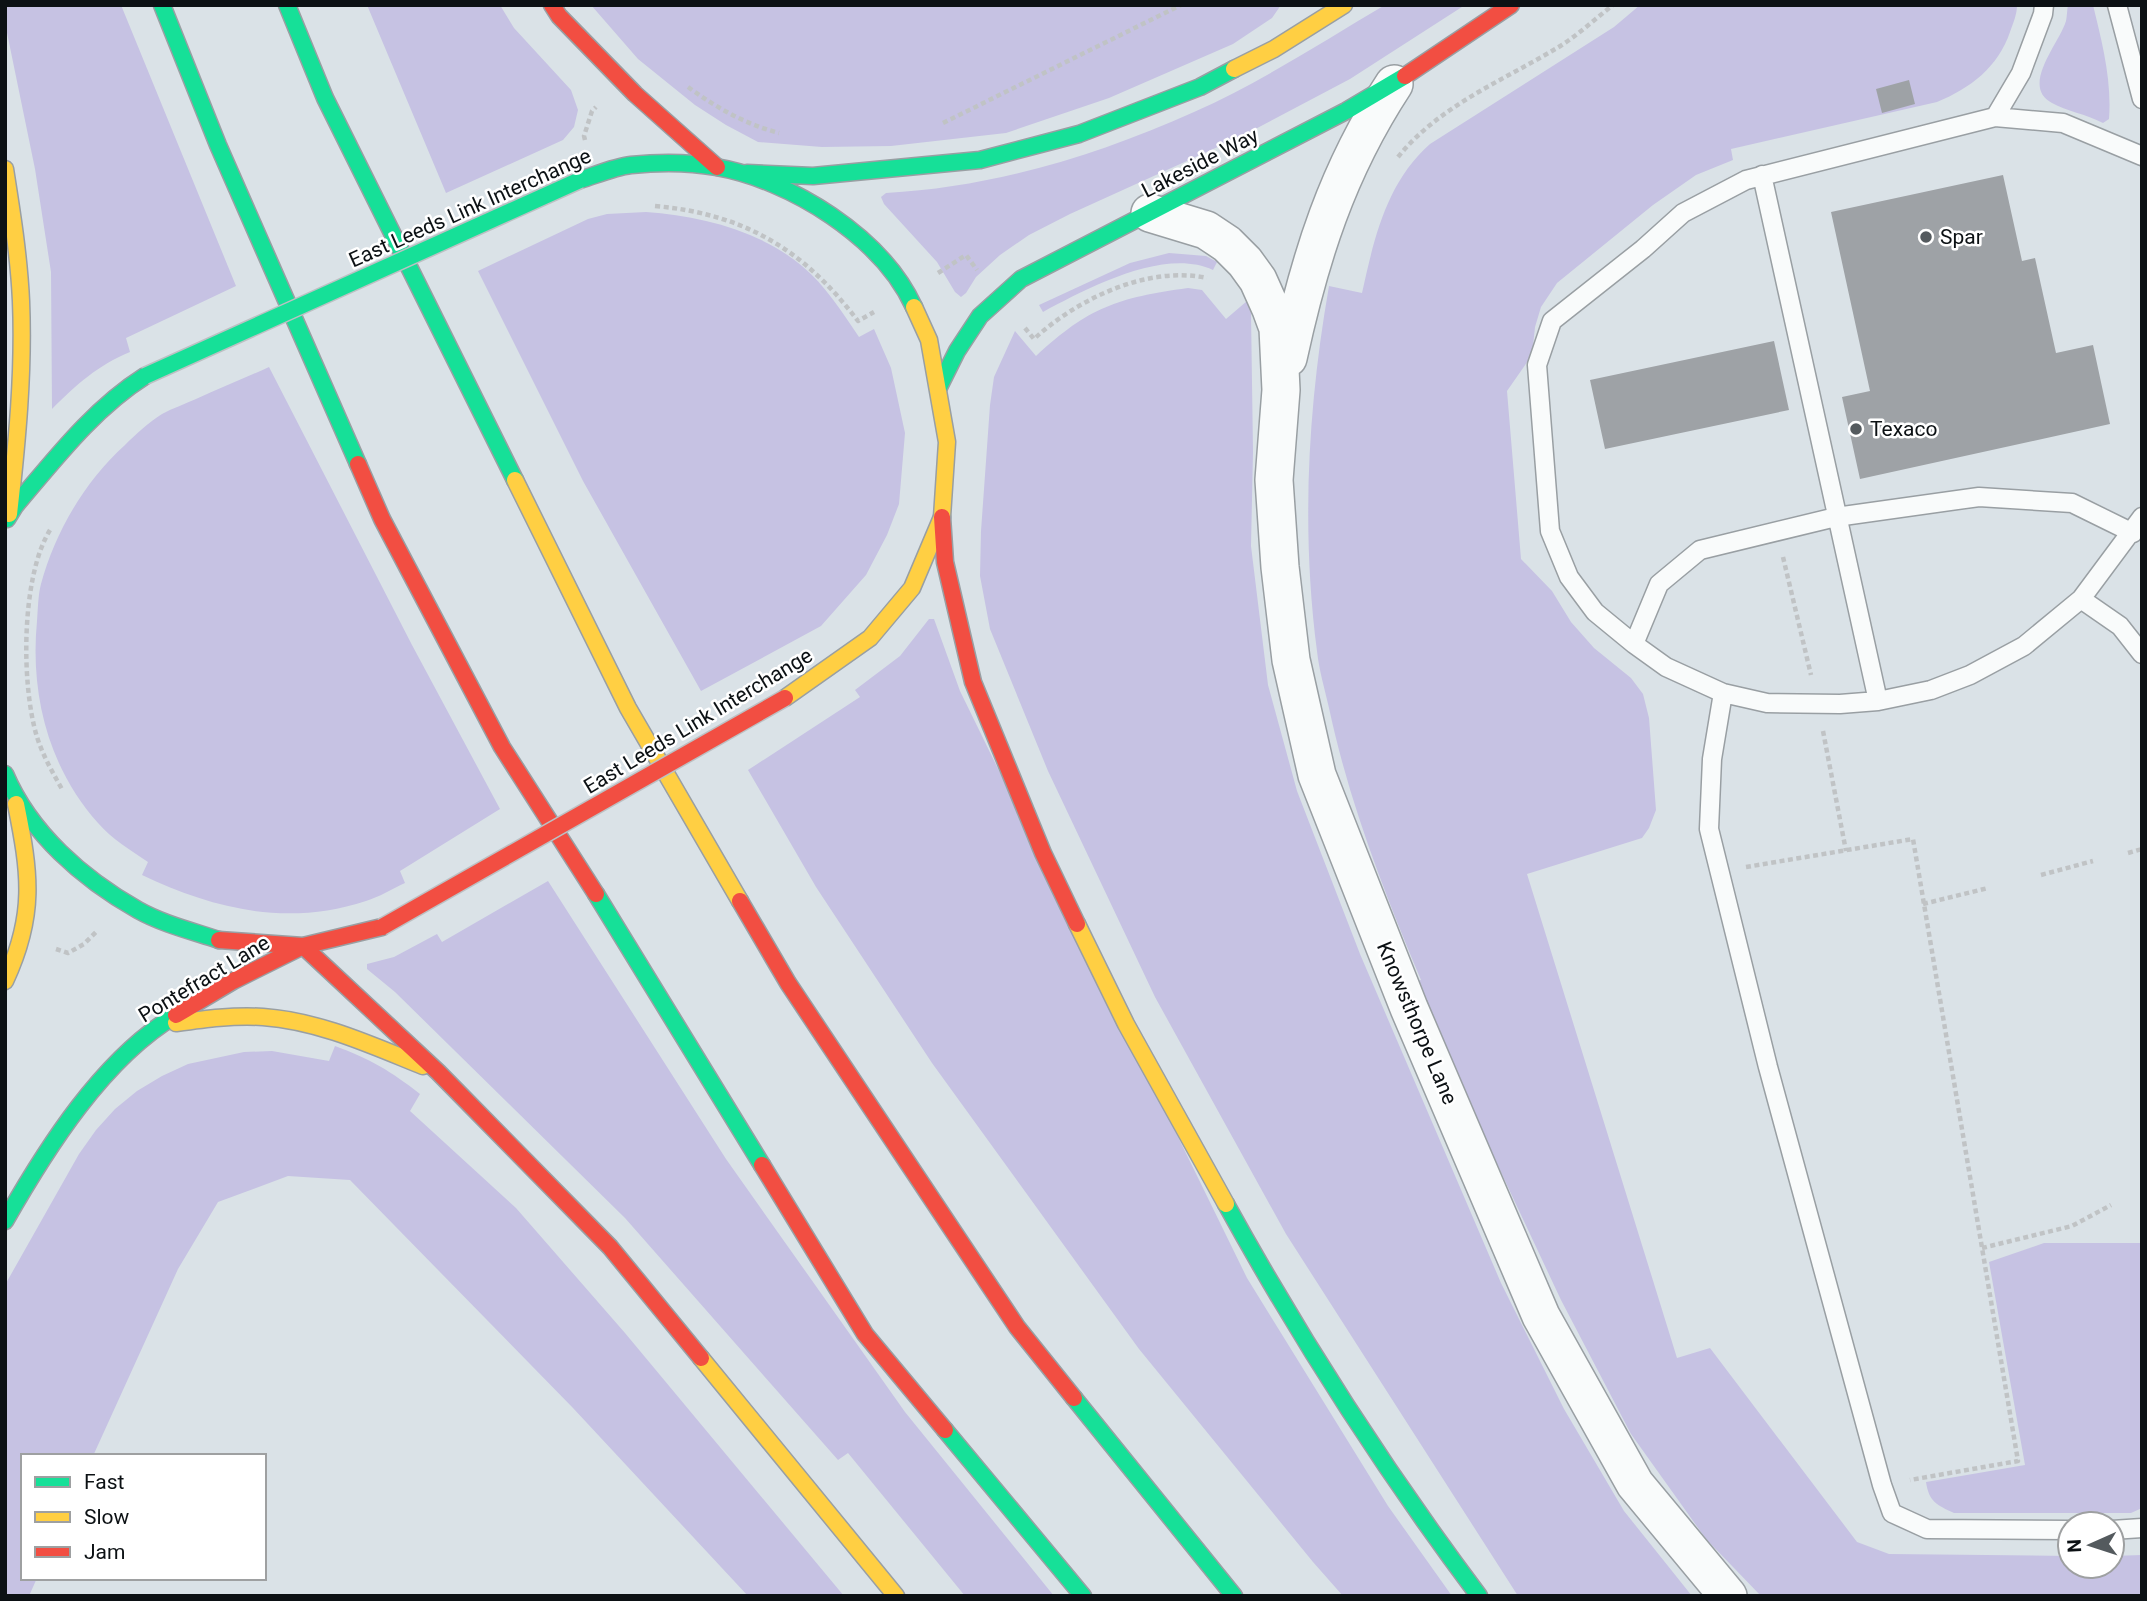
<svg xmlns="http://www.w3.org/2000/svg" width="2147" height="1601" viewBox="0 0 2147 1601" font-family="Roboto,sans-serif">
<rect width="100%" height="100%" fill="#dae2e7"/>
<path fill="#c6c2e3" d="M5 5H121L236 286 126 338 130 352C98 365 76 385 52 409L51 272 35 169 5 23Z
M367 5H500L514 28 571 90 578 110 574 127 563 140 446 193Z
M591 5H1281L1272 18 1233 44 1109 98 1006 133 891 146 822 147 758 142 726 125 695 105 638 59Z
M1385 5H1465L1350 79 1244 135 1070 214 1029 235 1000 255 976 277 966 293 961 297 955 292 937 262 884 204 881 197 886 193C993 187 1096 156 1194 112 1260 83 1322 42 1385 5Z
M1640 5H2017C2017 15 2013 23 2010 32 1998 67 1971 88 1937 102L1731 149 1733 160 1696 175 1653 205 1557 283 1541 307 1535 327 1532 355 1507 391 1521 559 1552 591 1571 622 1594 648 1631 678 1643 694 1649 718 1656 810 1649 828 1642 838 1527 874 1677 1358 1710 1348 1857 1542 1889 1554 2070 1556V1566H2112V1556L2142 1555V1596H1761L1706 1539 1631 1434 1561 1300 1412 983 1421 980C1384 892 1349 802 1329 708 1325 690 1319 670 1317 651 1301 529 1308 406 1329 286L1362 293C1374 239 1386 183 1430 144L1614 27Z
M2068 5H2093C2102 42 2112 80 2109 119L2103 123C2086 114 2066 111 2052 103 2020 86 2059 44 2066 21 2067 17 2067 10 2068 5Z
M646 212C700 216 759 230 802 266 825 285 842 312 859 337L874 329 891 368 905 433 899 504 887 535 866 575 821 626 701 691 583 481 478 271 588 219 607 214Z
M1169 253 1206 256 1217 262 1213 270C1164 247 1086 289 1043 312L1039 305 1130 263Z
M1188 288 1202 290 1226 319 1247 301 1251 313 1253 452 1251 546 1268 685 1297 791 1360 954 1501 1283 1564 1409 1624 1511 1692 1596H1518L1286 1234 1155 997 1048 771 990 629 980 576 981 531 990 405 994 377 1015 331 1036 356C1089 307 1117 298 1188 288Z
M269 367 412 645 500 809 400 871 405 883C392 889 379 897 366 901 287 927 214 909 142 875L148 862C130 850 112 839 98 823 48 767 30 694 37 621 38 609 38 595 41 584 55 532 85 481 125 445 136 434 149 422 162 414 173 408 185 404 196 399 220 388 245 378 269 367Z
M929 619H934L960 691 1247 1278 1388 1506 1452 1596H1343L1313 1562 1139 1349 932 1063 816 887 748 770 860 697 855 690 900 656Z
M548 881 726 1159 905 1412 1054 1596H965L848 1453 838 1460 625 1218 395 992 367 969V964L394 957 437 934 442 942Z
M335 1046C370 1059 391 1071 420 1094L410 1111 516 1208 625 1333 844 1596H748L573 1408 350 1180 288 1176 218 1202 178 1269 93 1456H23V1578H37L29 1596H5V1285L79 1154 96 1130 115 1109 137 1091 162 1076 188 1064 244 1052 272 1051 329 1061Z
M2044 1243H2142V1508L2131 1513H1954C1937 1505 1929 1502 1926 1482L2025 1465 1989 1262Z"/>
<path fill="#9ea2a6" d="M1909 80 1915 104 1882 113 1876 89Z
M2003 175 2022 261 2035 258 2056 353 2093 345 2110 424 1860 479 1842 397 1870 391 1831 212Z
M1774 341 1789 410 1605 449 1590 380Z"/>
<g fill="none" stroke-linecap="round" stroke-linejoin="round">
<defs>
<path id="lane" d="M2117 5 2142 99
M1995 117 2021 73 2043 14 2044 5
M2142 156 2063 123 1995 117 1746 180 1683 213 1643 249 1552 321 1537 365 1550 531 1569 577 1595 612 1634 644 1666 667 1723 693 1767 703 1840 704 1878 701 1931 690 1970 675 2024 646 2081 599 2142 517
M1762 175 1878 701
M2081 599 2120 626 2142 654
M1634 644 1659 584 1700 550 1836 517 1979 497 2072 503 2133 533
M1723 693 1712 759 1709 829 1768 1067 1882 1485 1892 1513 1927 1529 2070 1530
M2112 1530 2142 1528"/>
<path id="street" d="M1150 213 1206 230 1227 244 1245 262 1258 280 1271 309 1278 328 1281 390 1274 480 1280 567 1291 660 1317 775 1409 1008 1541 1316 1635 1484 1728 1596
M1288 358C1310 257 1337 171 1394 84"/>
<path id="fast" d="M162 5 218 145 358 464
M287 5 325 98 515 480
M747 173 813 176 980 160 1079 134 1200 87 1234 69
M580 180C596 175 614 167 631 165 659 162 689 162 716 167 791 180 882 237 914 307
M939 387 957 351 980 316 1021 279 1346 111 1405 76
M7 519 15 506C55 459 93 409 145 376
M5 774C30 833 83 879 138 910 163 924 192 931 219 940
M596 894 762 1165
M1226 1204C1301 1340 1386 1472 1479 1596
M5 1221C46 1149 103 1058 176 1015
M1074 1398 1234 1596
M945 1430 1083 1596"/>
<path id="slow" d="M1234 69 1274 49 1344 5
M5 169C12 213 19 257 21 301 24 372 17 443 9 514
M515 480 628 708 740 901
M785 698 870 638 912 588 942 517 947 442 929 340 914 307
M1077 924 1126 1024 1226 1204
M5 981C36 915 30 873 16 804
M176 1023C205 1019 234 1015 263 1017 319 1021 371 1045 423 1066
M701 1358 896 1596"/>
<path id="jam" d="M552 5 559 16 635 94 717 167
M1405 76 1511 5
M358 464 382 519 502 747 596 894
M942 517 945 562 973 682 1043 853 1077 924
M740 901 788 983 1017 1327 1074 1398
M219 940 303 946 382 927
M303 946 438 1072 610 1247 701 1358
M176 1015 233 981 303 946
M762 1165 865 1334 945 1430"/>
</defs>
<use href="#lane" stroke="#999fa3" stroke-width="21"/>
<use href="#street" stroke="#999fa3" stroke-width="40"/>
<use href="#fast" stroke="#999fa3" stroke-width="19"/>
<use href="#slow" stroke="#999fa3" stroke-width="19"/>
<use href="#jam" stroke="#999fa3" stroke-width="19"/>
<path stroke="#c0c3c5" stroke-width="4.5" stroke-dasharray="5 3.5" stroke-linecap="butt" d="M688 87C717 108 745 124 779 133
M943 123 1181 5
M585 140 584 136 592 111 596 107
M1398 157C1439 106 1502 81 1557 48 1577 36 1595 19 1613 5
M655 206C745 214 804 250 858 321L874 312
M938 273 966 255 977 270
M1025 328 1034 339C1076 300 1147 265 1207 278
M50 530C21 577 21 685 37 737 43 756 53 773 63 791
M1783 557 1811 675
M1823 731 1846 851
M2128 853 2142 849
M1746 867 1913 839 2018 1461 1910 1480
M2041 875 2093 861
M1923 904 1988 888
M56 949 68 953 84 944 98 930
M1982 1248 2072 1226 2111 1205"/>
<use href="#lane" stroke="#f9fbfb" stroke-width="18"/>
<use href="#street" stroke="#f9fbfb" stroke-width="37"/>
<use href="#fast" stroke="#16e098" stroke-width="16"/>
<use href="#slow" stroke="#ffcf43" stroke-width="16"/>
<use href="#jam" stroke="#f24e42" stroke-width="16"/>
<defs>
<path id="fast-bridge" d="M145 376 580 180"/>
<path id="jam-bridge" d="M382 927 785 698"/>
</defs>
<use href="#fast-bridge" stroke="#bcc0c3" stroke-width="19" stroke-linecap="butt"/>
<use href="#jam-bridge" stroke="#bcc0c3" stroke-width="19" stroke-linecap="butt"/>
<use href="#fast-bridge" stroke="#16e098" stroke-width="16"/>
<use href="#jam-bridge" stroke="#f24e42" stroke-width="16"/>
</g>
<g fill="#545a5e" stroke="#fff" stroke-width="2.5">
<circle cx="1926" cy="237" r="7"/>
<circle cx="1856" cy="429" r="7"/>
</g>
<g text-anchor="middle" dominant-baseline="central" stroke-width="5" stroke-linejoin="round" paint-order="stroke">
<g font-size="21" fill="#0c1114" stroke="#fff">
<text transform="translate(1200 163) rotate(-27)">Lakeside Way</text>
<text transform="translate(470 208) rotate(-24)">East Leeds Link Interchange</text>
<text transform="translate(698 721) rotate(-31)">East Leeds Link Interchange</text>
<text transform="translate(204 979) rotate(-31)">Pontefract Lane</text>
<text transform="translate(1417 1023) rotate(67)">Knowsthorpe Lane</text>
</g>
<g font-size="21" fill="#0c1114" stroke="#fff" text-anchor="start">
<text x="1940" y="237">Spar</text>
<text x="1870" y="429">Texaco</text>
</g>
</g>
<rect width="2147" height="1601" fill="none" stroke="#0c1114" stroke-width="14"/>
<rect x="21" y="1454" width="245" height="126" fill="#ffffff" stroke="#9ea0a1" stroke-width="2"/>
<rect x="35" y="1477" width="35" height="10" fill="#16e098" stroke="#9ea0a1" stroke-width="2"/>
<text x="84" y="1489" font-size="21" fill="#0c1114">Fast</text>
<rect x="35" y="1512" width="35" height="10" fill="#ffcf43" stroke="#9ea0a1" stroke-width="2"/>
<text x="84" y="1524" font-size="21" fill="#0c1114">Slow</text>
<rect x="35" y="1547" width="35" height="10" fill="#f24e42" stroke="#9ea0a1" stroke-width="2"/>
<text x="84" y="1559" font-size="21" fill="#0c1114">Jam</text>
<g transform="translate(2091 1545) rotate(267)"><circle r="33" fill="#ffffff" stroke="#9ea0a1" stroke-width="2"/>
<path d="M0-5L12 26L0 18L-12 26Z" fill="#545a5e"/>
<text y="-10" font-size="19" font-weight="bold" text-anchor="middle" fill="#0c1114">N</text>
</g>
</svg>
